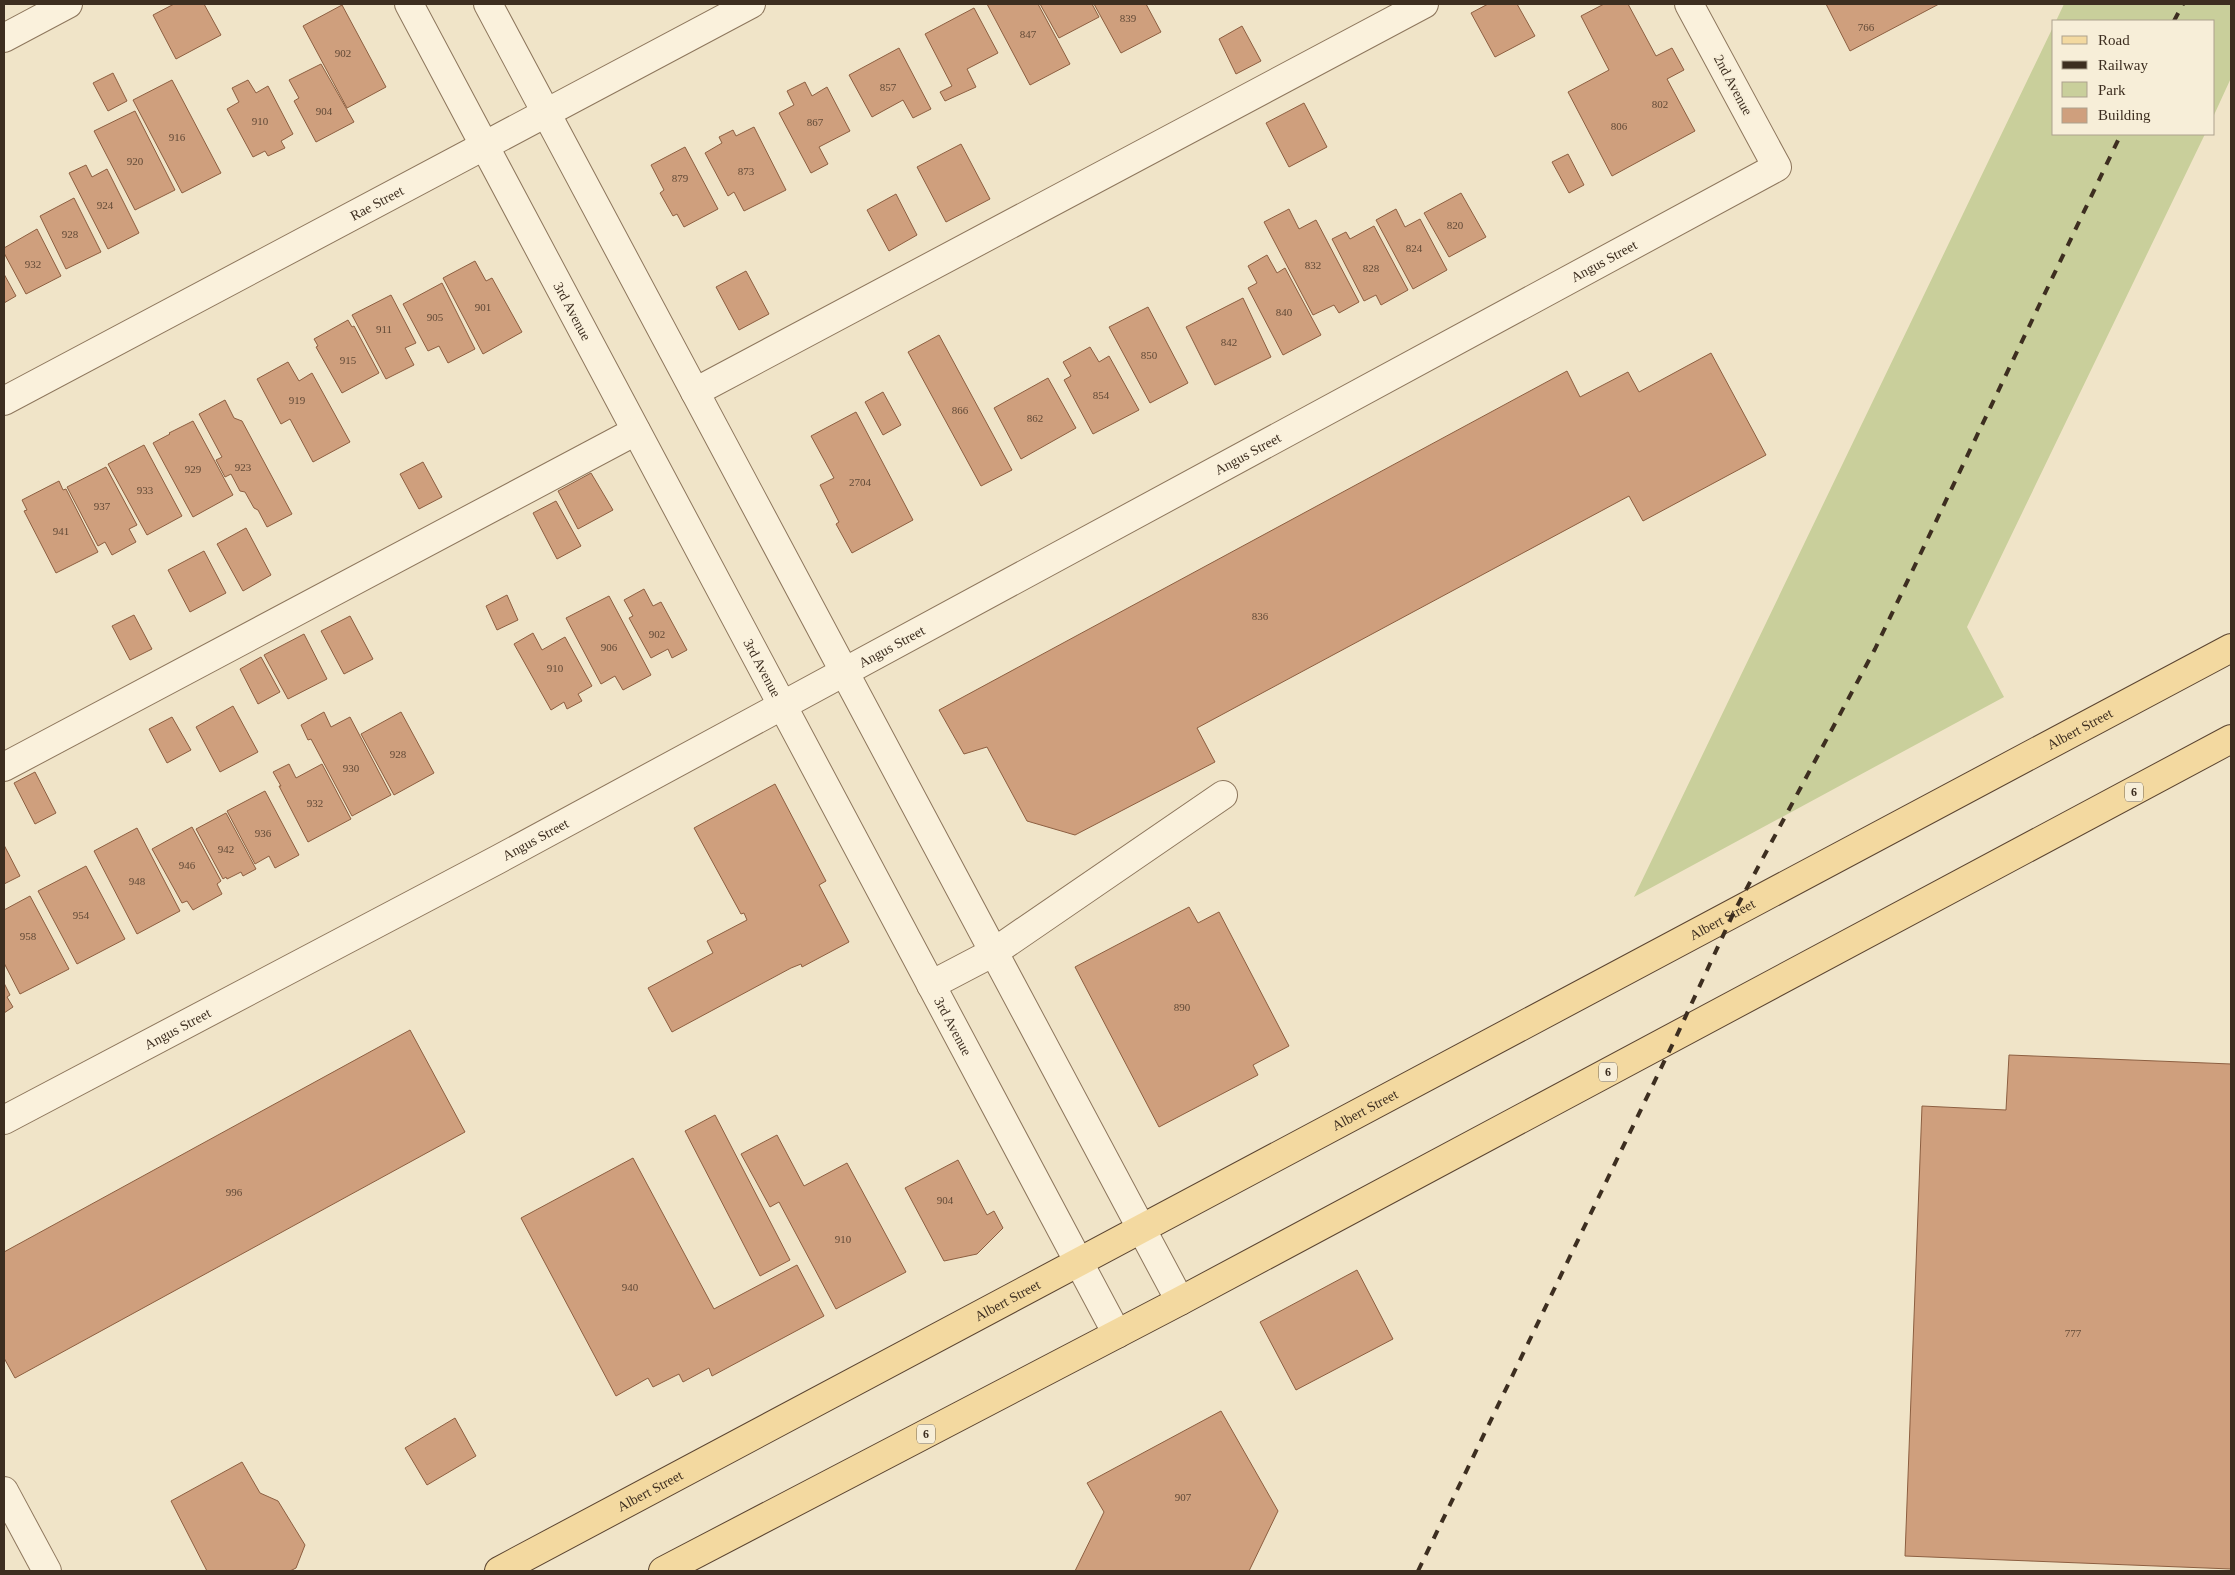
<svg xmlns="http://www.w3.org/2000/svg" width="2235" height="1575" viewBox="0 0 2235 1575" font-family="'Times New Roman',serif">
<rect width="100%" height="100%" fill="#f0e4c8"/>
<path fill="#c9cf9b" d="M2064 4H2231V78L2214 115V21H2056Z
M2054 25V134H2205L1967 627 2004 697 1634 897Z"/>
<path fill="#cf9f7d" stroke="#8d5f41" d="M174 4H204L221 35 176 59 153 15Z
M987 4H1038L1070 64 1030 85Z
M1040 4H1092L1099 17 1059 38Z
M1094 4H1146L1161 32 1121 53Z
M1488 4H1517L1535 36 1495 57 1471 13Z
M1604 4H1628L1656 56 1672 48 1684 70 1667 79 1695 131 1612 176 1568 92 1609 70 1581 16Z
M1826 4H1939L1850 51Z
M342 5 386 87 347 108 303 26Z
M974 8 998 53 967 69 976 87 945 101 940 92 952 86 925 34Z
M1242 26 1261 61 1236 74 1219 39Z
M899 48 931 109 913 118 903 100 872 117 849 75Z
M321 64 354 122 316 142 294 101 299 98 289 80Z
M113 73 127 101 108 111 93 83Z
M172 80 221 173 182 193 133 100Z
M248 80 256 93 268 86 293 134 281 141 285 148 268 156 265 151 253 157 227 109 239 102 232 88Z
M805 82 812 96 827 87 850 131 819 147 828 164 811 173 779 113 794 105 787 91Z
M1304 103 1327 147 1289 167 1266 123Z
M135 111 175 190 135 210 94 131Z
M754 127 786 190 744 211 734 192 728 196 705 153 722 143 719 137 733 130 736 136Z
M961 144 990 199 946 222 917 167Z
M685 147 718 209 684 227 677 214 673 216 660 193 664 190 651 165Z
M1568 154 1584 185 1569 193 1552 162Z
M86 165 92 177 107 169 139 233 108 249 69 173Z
M1461 193 1486 237 1449 257 1424 213Z
M896 194 917 235 889 251 867 210Z
M74 198 101 252 66 269 40 216Z
M1289 209 1299 229 1316 220 1359 302 1339 313 1334 305 1313 315 1264 222Z
M1396 209 1405 227 1420 219 1447 270 1413 289 1376 220Z
M1374 226 1408 290 1381 305 1376 295 1364 301 1332 239 1346 232 1350 239Z
M37 229 61 276 26 294 4 253V248Z
M1267 255 1277 273 1285 268 1321 335 1283 355 1248 288 1257 283 1248 266Z
M475 261 486 281 492 278 522 332 483 354 443 278Z
M746 271 769 314 739 330 716 287Z
M4 274 16 296 4 303Z
M442 283 475 349 448 363 439 346 428 351 403 304Z
M391 295 416 343 405 348 414 365 386 379 352 315Z
M1243 298 1271 357 1215 385 1186 327Z
M1148 307 1188 383 1150 403 1109 327Z
M348 320 352 327 354 326 379 373 342 393 316 347 318 346 314 339Z
M939 335 1012 470 981 486 908 352Z
M1090 347 1099 362 1109 356 1139 410 1093 434 1064 380 1071 376 1063 362Z
M1711 353 1766 455 1643 521 1629 496 1197 728 1215 762 1075 835 1027 821 987 747 964 754 939 710 1567 371 1580 397 1628 372 1639 392Z
M288 362 299 381 312 373 350 442 313 462 290 419 281 424 257 379Z
M1048 378 1076 428 1021 459 994 408Z
M883 392 901 425 883 435 865 402Z
M225 400 234 418 242 421 292 514 267 527 258 510 254 508 245 492 240 491 231 474 225 477 216 460 222 457 199 414Z
M856 412 913 520 852 553 836 524 839 522 820 485 834 478 811 436Z
M193 421 233 495 193 517 153 443 170 434 169 433Z
M144 445 182 516 147 535 108 464Z
M423 462 442 497 419 509 400 474Z
M106 467 137 525 129 529 136 542 112 555 105 542 98 546 67 487Z
M591 473 613 510 578 529 558 491Z
M59 481 63 490 66 489 98 552 56 573 24 511 27 510 22 500Z
M556 501 581 546 557 559 533 513Z
M246 528 271 575 243 591 217 544Z
M204 551 226 593 190 612 168 570Z
M644 589 653 606 661 602 687 650 672 658 668 649 651 658 629 618 633 616 624 600Z
M507 595 518 620 497 630 486 606Z
M609 596 651 675 623 690 615 676 601 684 566 618Z
M134 615 152 649 130 660 112 626Z
M350 616 373 659 344 674 321 631Z
M533 633 542 650 565 637 592 686 578 694 582 701 567 709 564 702 551 710 514 644Z
M304 634 327 679 288 699 264 655Z
M261 657 280 692 258 704 240 669Z
M233 706 258 752 220 772 196 727Z
M324 712 331 727 350 717 391 795 352 816 311 739 308 740 301 725Z
M401 712 434 773 394 795 361 734Z
M172 717 191 750 167 763 149 729Z
M289 764 296 778 322 764 351 819 308 842 279 786H281L273 772Z
M35 772 56 813 35 824 14 783Z
M775 784 826 881 819 885 849 942 802 967 801 964 791 968 672 1032 648 988 713 953 707 941 747 920 744 913 741 914 694 828Z
M265 791 299 855 275 868 269 856 255 864 227 811Z
M226 813 256 869 243 876 241 872 227 879 226 877 223 879 196 829Z
M192 827 221 881 217 884 222 894 193 910 187 901 182 903 152 849Z
M137 828 180 911 137 934 94 851Z
M4 845 20 876 4 884Z
M86 866 125 939 77 964 38 891Z
M30 896 69 969 20 994 4 963V910Z
M1189 907 1198 923 1219 912 1289 1046 1253 1065 1258 1075 1159 1127 1075 967Z
M4 983 10 995 7 997 13 1007 4 1013Z
M410 1030 465 1132 15 1378 4 1358V1252Z
M2009 1055 2231 1064V1569L1905 1556 1922 1106 2006 1110Z
M715 1115 790 1260 760 1276 685 1131Z
M777 1135 804 1186 847 1163 906 1272 836 1309 779 1202 770 1207 741 1154Z
M633 1158 714 1309 797 1265 824 1316 712 1376 709 1368 683 1382 679 1374 653 1387 648 1378 616 1396 521 1218Z
M958 1160 987 1215 994 1211 1003 1228 977 1254 944 1261 905 1188Z
M1357 1270 1393 1339 1296 1390 1260 1322Z
M1221 1411 1278 1511 1249 1571H1075L1104 1512 1087 1483Z
M455 1418 476 1456 427 1485 405 1448Z
M242 1462 260 1493 278 1501 305 1545 296 1568 290 1571H207L171 1501Z"/>
<g fill="none" stroke-linecap="round" stroke-linejoin="round">
<defs>
<g id="minor">
<path id="s1" d="M409 4 1117 1334"/>
<path d="M488 4 1180 1301"/>
<path d="M4 38 68 4"/>
<path d="M695 392 1424 4"/>
<path id="s2" d="M4 401 751 4"/>
<path d="M4 767 636 431"/>
<path d="M931 985 994 952 1223 795"/>
<path id="s3" d="M4 1120 497 860 1777 167 1689 4"/>
<path d="M4 1491 47 1571"/>
</g>
<g id="major">
<path id="s4" d="M499 1571 2231 648"/>
<path d="M663 1571 1180 1301 2231 739"/>
</g>
</defs>
<use href="#minor" stroke="#8d765c" stroke-width="30"/>
<use href="#major" stroke="#5b4430" stroke-width="30"/>
<use href="#minor" stroke="#faf1dc" stroke-width="28"/>
<use href="#major" stroke="#f3d9a0" stroke-width="28"/>
<path stroke="#3d2e20" stroke-width="4" stroke-dasharray="9 9" stroke-linecap="butt" d="M2174 21 2183 4
M1418 1571 1677 1035 1734 912 1875 649 2121 134"/>
</g>
<g text-anchor="middle" dominant-baseline="central" stroke-width="4" stroke-linejoin="round" paint-order="stroke">
<g font-size="11" fill="#624a37">
<text x="1128" y="18">839</text>
<text x="1866" y="27">766</text>
<text x="1028" y="34">847</text>
<text x="343" y="53">902</text>
<text x="888" y="87">857</text>
<text x="1660" y="104">802</text>
<text x="324" y="111">904</text>
<text x="260" y="121">910</text>
<text x="815" y="122">867</text>
<text x="1619" y="126">806</text>
<text x="177" y="137">916</text>
<text x="135" y="161">920</text>
<text x="746" y="171">873</text>
<text x="680" y="178">879</text>
<text x="105" y="205">924</text>
<text x="1455" y="225">820</text>
<text x="70" y="234">928</text>
<text x="1414" y="248">824</text>
<text x="33" y="264">932</text>
<text x="1313" y="265">832</text>
<text x="1371" y="268">828</text>
<text x="483" y="307">901</text>
<text x="1284" y="312">840</text>
<text x="435" y="317">905</text>
<text x="384" y="329">911</text>
<text x="1229" y="342">842</text>
<text x="1149" y="355">850</text>
<text x="348" y="360">915</text>
<text x="1101" y="395">854</text>
<text x="297" y="400">919</text>
<text x="960" y="410">866</text>
<text x="1035" y="418">862</text>
<text x="243" y="467">923</text>
<text x="193" y="469">929</text>
<text x="860" y="482">2704</text>
<text x="145" y="490">933</text>
<text x="102" y="506">937</text>
<text x="61" y="531">941</text>
<text x="1260" y="616">836</text>
<text x="657" y="634">902</text>
<text x="609" y="647">906</text>
<text x="555" y="668">910</text>
<text x="398" y="754">928</text>
<text x="351" y="768">930</text>
<text x="315" y="803">932</text>
<text x="263" y="833">936</text>
<text x="226" y="849">942</text>
<text x="187" y="865">946</text>
<text x="137" y="881">948</text>
<text x="81" y="915">954</text>
<text x="28" y="936">958</text>
<text x="1182" y="1007">890</text>
<text x="234" y="1192">996</text>
<text x="945" y="1200">904</text>
<text x="843" y="1239">910</text>
<text x="630" y="1287">940</text>
<text x="2073" y="1333">777</text>
<text x="1183" y="1497">907</text>
</g>
<g fill="#f7eed8" stroke="#756857" stroke-width="1">
<rect x="2125" y="782.5" width="18" height="19" rx="4"/>
<rect x="1599" y="1062.5" width="18" height="19" rx="4"/>
<rect x="917" y="1424.5" width="18" height="19" rx="4"/>
</g>
<g font-size="12" font-weight="bold" fill="#3d2e20">
<text x="2134" y="792">6</text>
<text x="1608" y="1072">6</text>
<text x="926" y="1434">6</text>
</g>
<g font-size="14" fill="#3d2e20" stroke="#f7eed8">
<text transform="translate(1733 85) rotate(62)">2nd Avenue</text>
<text stroke="none"><textPath href="#s2" startOffset="422">Rae Street</textPath></text>
<text stroke="none"><textPath href="#s3" startOffset="1816">Angus Street</textPath></text>
<text stroke="none"><textPath href="#s1" startOffset="348">3rd Avenue</textPath></text>
<text stroke="none"><textPath href="#s3" startOffset="1411">Angus Street</textPath></text>
<text stroke="none"><textPath href="#s3" startOffset="1006">Angus Street</textPath></text>
<text stroke="none"><textPath href="#s1" startOffset="752">3rd Avenue</textPath></text>
<text stroke="none"><textPath href="#s4" startOffset="1791">Albert Street</textPath></text>
<text stroke="none"><textPath href="#s3" startOffset="601">Angus Street</textPath></text>
<text stroke="none"><textPath href="#s4" startOffset="1386">Albert Street</textPath></text>
<text stroke="none"><textPath href="#s1" startOffset="1158">3rd Avenue</textPath></text>
<text stroke="none"><textPath href="#s3" startOffset="196">Angus Street</textPath></text>
<text stroke="none"><textPath href="#s4" startOffset="981">Albert Street</textPath></text>
<text stroke="none"><textPath href="#s4" startOffset="576">Albert Street</textPath></text>
<text stroke="none"><textPath href="#s4" startOffset="171">Albert Street</textPath></text>
</g>
</g>
<rect width="2235" height="1575" fill="none" stroke="#3d2e20" stroke-width="10"/>
<rect x="2052" y="20" width="162" height="115" fill="#f7eed8" stroke="#ada18e"/>
<rect x="2062" y="36" width="25" height="8" fill="#f3d9a0" stroke="#ada18e"/>
<text x="2098" y="45" font-size="15" fill="#3d2e20">Road</text>
<rect x="2062" y="61" width="25" height="8" fill="#3d2e20" stroke="#ada18e"/>
<text x="2098" y="70" font-size="15" fill="#3d2e20">Railway</text>
<rect x="2062" y="82" width="25" height="15" fill="#c9cf9b" stroke="#ada18e"/>
<text x="2098" y="95" font-size="15" fill="#3d2e20">Park</text>
<rect x="2062" y="108" width="25" height="15" fill="#cf9f7d" stroke="#ada18e"/>
<text x="2098" y="120" font-size="15" fill="#3d2e20">Building</text>
</svg>
